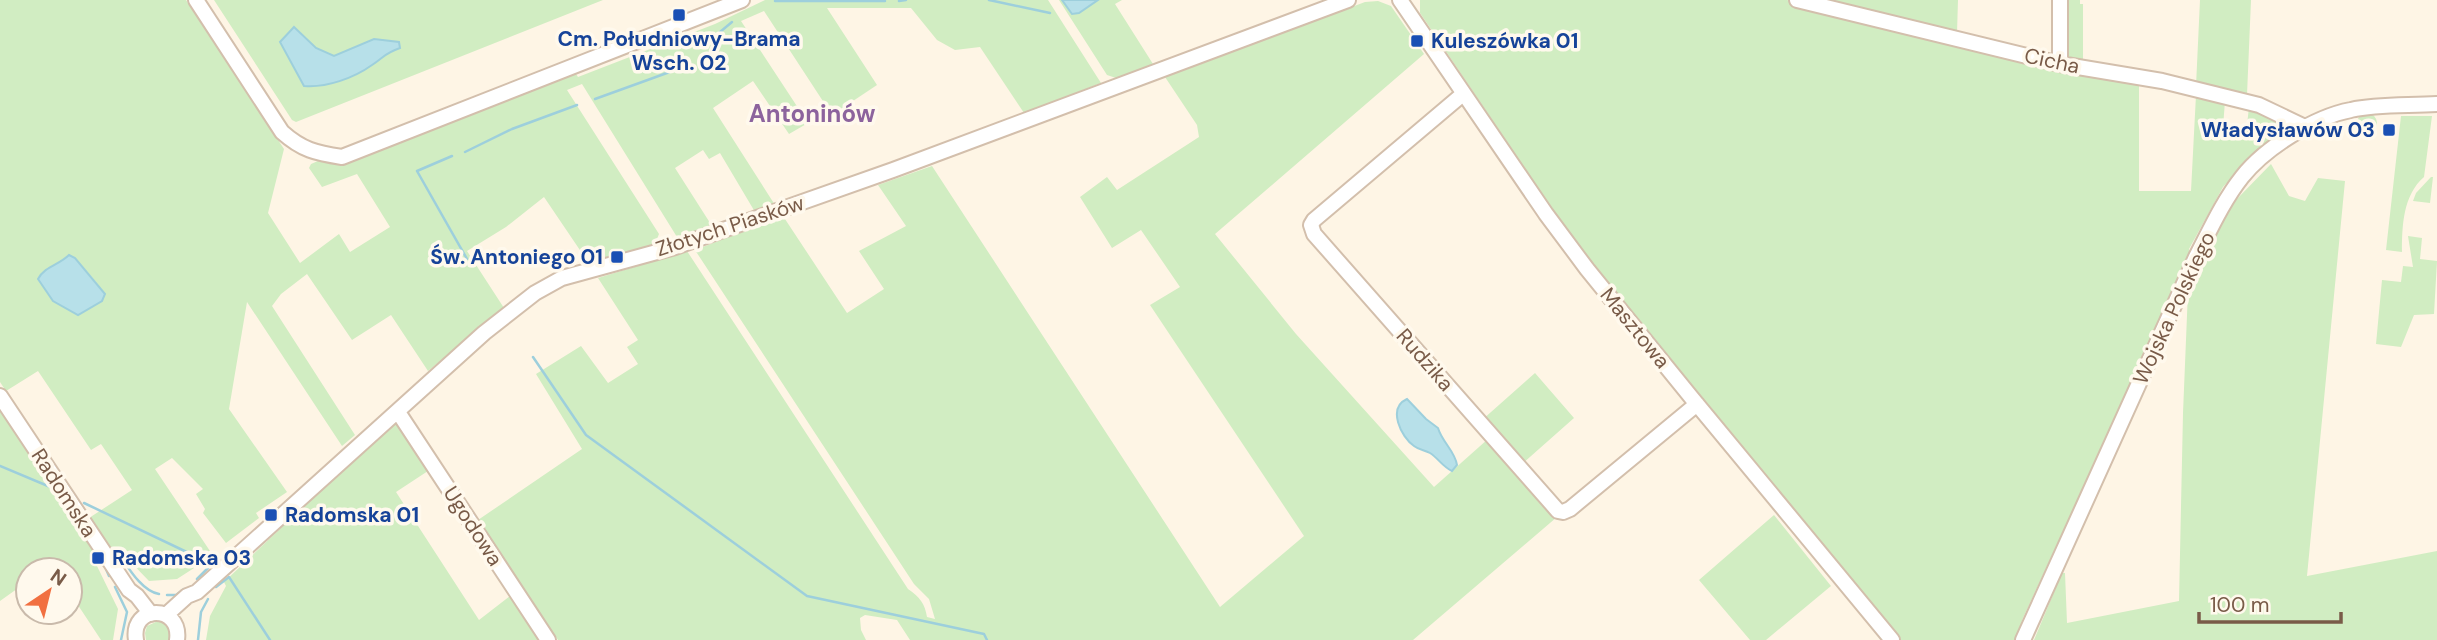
<svg xmlns="http://www.w3.org/2000/svg" width="2437" height="640" viewBox="0 0 2437 640" font-family="'DM Sans',sans-serif">
<rect width="100%" height="100%" fill="#fef5e5"/>
<path fill="#d1edc2" fill-rule="evenodd" d="M0 0H186L284 149 268 213 300 263 339 234 350 252 390 227 357 174 322 187 309 168 311 164 318 161 348 163 576 74 578 77 715 24 765 0H1048L1101 83 1024 113 980 47 955 50 937 40 911 8H827L877 85 832 115 764 11 741 21 808 123 789 134 753 81 713 108 775 205 755 212 720 153 709 159 703 150 675 168 712 226 677 237 582 84 567 90 659 234 655 244 588 262 544 197 506 227 467 251 504 308 428 371 391 315 352 340 307 274 281 294 272 306 355 435 342 446 247 302 229 409 287 492 256 513 259 518 226 543 203 513 205 509 196 494 203 489 172 458 155 469 212 554 207 557 208 559 177 579 149 581 120 551 113 555 89 518 132 490 101 444 91 450 38 371 6 391 0 382ZM69 255 75 258 96 282 53 301 38 279C45 266 59 265 69 255Z
M214 0H603L296 122 292 120Z
M1059 0H1122L1115 4 1153 64 1116 78 1107 75Z
M1420 0H1787L2058 68 2139 80V191H2191L2196 95 2225 101 2223 127 2227 132 2246 134 2249 107 2293 124 2243 166 2223 187 2189 249V259L2023 618 2015 640H1900L1899 636 1582 253 1420 13Z
M1814 0H1958L1957 33Z
M2063 0H2080V4H2083V62L2063 58Z
M2200 0H2251L2247 95 2196 86Z
M1378 1 1391 6 1424 54 1215 234 1296 334 1434 487 1488 439 1557 517 1413 640H910L897 620 865 615 860 618 861 630 866 640H558L478 520 582 449 536 374 581 346 608 383 638 364 627 347 638 340 598 278 687 251 908 589C920 597 925 604 927 617L935 619 929 599 914 584 695 250 783 216 847 313 884 289 859 251 906 226 878 185 932 166 1220 607 1304 536 1150 305 1180 287 1141 230 1112 248 1080 197 1107 177 1117 190 1199 137 1197 125 1165 77 1365 2Z
M2357 123a10 10 0 1 1 20 0a10 10 0 1 1-20 0Z
M2401 116H2432L2424 177C2403 195 2402 226 2402 252L2386 250Z
M2271 164 2289 196 2305 201 2318 178 2345 181 2307 576 2437 551V640H2034L2062 573H2065L2067 623 2179 601 2183 413 2188 291 2222 220 2235 201Z
M2431 177H2433L2430 203 2413 201 2416 193Z
M2408 236 2422 238 2420 259 2437 261 2434 314 2414 315 2401 347 2376 344 2382 280 2401 282 2403 266 2413 267Z
M1535 373 1574 418 1521 465 1482 420Z
M0 409 102 561 97 566 118 609 113 640H101L70 593V570H55L51 564 43 570H28V581L0 601Z
M393 422 400 423 431 469 396 492 479 620 510 596 538 640H206L210 616 226 586 224 582Z
M1774 515 1831 586 1766 640H1750L1699 580Z
M158 621 166 624 170 631 169 640H146L145 633 147 626Z"/>
<path fill="#b7e0e9" stroke="#9dcfdc" stroke-width="2" d="M1062 0H1098L1079 13 1072 14Z
M294 27 316 48 334 56 374 39 399 42 400 48C385 53 384 57 372 65 354 78 326 88 304 86L280 42Z
M69 255 75 258 105 294 102 301 78 315 53 301 38 279C45 266 59 265 69 255Z
M1407 399 1426 419 1438 428C1442 442 1455 451 1457 465L1452 471C1443 467 1438 458 1430 453 1425 450 1419 450 1414 446 1401 437 1387 408 1407 399Z"/>
<g fill="none" stroke-linecap="round" stroke-linejoin="round">
<path stroke="#9dcfdc" stroke-width="2.5" d="M989 0 1050 13
M775 1H885
M899 1 906 0
M720 32 732 22
M595 99 678 69
M465 152 512 129 577 105
M452 156 417 171 467 259
M533 357 586 435 807 596 984 634 987 640
M0 466 55 489
M84 503 193 555
M123 560C131 572 144 592 159 594
M106 569 109 576
M197 579 212 564
M115 587 127 612 121 640
M216 587 229 577 270 640
M167 595H176L184 589
M198 640 201 612 208 599"/>
<defs>
<path id="minor" d="M196 0 282 132C302 150 316 153 342 157L742 0
M1400 0 1546 214 1587 269 1691 397 1892 640
M1797 0 2060 64 2162 81 2259 105 2305 127
M2060 0V64
M1463 94 1314 220 1311 225 1314 234 1558 511 1563 512 1570 509 1697 404
M0 396 129 590 137 596 151 614
M398 412 548 640
M166 615 187 596 197 592 484 333 535 293 562 278 675 247 893 170 1348 0
M136 640C130 604 182 604 177 640
M2023 640 2196 257C2210 230 2223 201 2242 177 2265 148 2314 117 2351 110 2378 104 2409 106 2437 104"/>
</defs>
<use href="#minor" stroke="#d3bfac" stroke-width="18"/>
<use href="#minor" stroke="#fff" stroke-width="14"/>
</g>
<g fill="#1a4fb4" stroke="#fff9ed" stroke-width="2.5">
<rect x="672" y="8" width="14" height="14" rx="3.5"/>
<rect x="1410" y="34" width="14" height="14" rx="3.5"/>
<rect x="2382" y="123" width="14" height="14" rx="3.5"/>
<rect x="610" y="250" width="14" height="14" rx="3.5"/>
<rect x="264" y="508" width="14" height="14" rx="3.5"/>
<rect x="91" y="551" width="14" height="14" rx="3.5"/>
</g>
<g text-anchor="middle" dominant-baseline="central" stroke-width="7" stroke-linejoin="round" paint-order="stroke">
<g font-size="21" font-weight="bold" fill="#164399" stroke="#fff9ed" text-anchor="start">
<text x="679" y="39" text-anchor="middle">Cm. Południowy-Brama<tspan x="679" dy="24">Wsch. 02</tspan></text>
<text x="1431" y="41">Kuleszówka 01</text>
<text x="2375" y="130" text-anchor="end">Władysławów 03</text>
<text x="603" y="257" text-anchor="end">Św. Antoniego 01</text>
<text x="285" y="515">Radomska 01</text>
<text x="112" y="558">Radomska 03</text>
</g>
<g font-size="21" fill="#795b48" stroke="#fff9ed">
<text transform="translate(2052 61) rotate(12)">Cicha</text>
<text transform="translate(730 226) rotate(-18)">Złotych Piasków</text>
<text transform="translate(2174 308) rotate(-65)">Wojska Polskiego</text>
<text transform="translate(1635 328) rotate(51)">Masztowa</text>
<text transform="translate(1425 360) rotate(49)">Rudzika</text>
<text transform="translate(64 493) rotate(57)">Radomska</text>
<text transform="translate(473 526) rotate(57)">Ugodowa</text>
</g>
<g font-size="24" font-weight="bold" fill="#8c639d" stroke="#fff9ed">
<text x="812" y="113">Antoninów</text>
</g>
</g>
<g transform="translate(49 591) rotate(35)"><circle r="33" fill="#fff9ed" stroke="#c9baab" stroke-width="2"/>
<path d="M0-5L12 26L0 18L-12 26Z" fill="#f17041"/>
<text y="-10" font-size="19" font-weight="bold" text-anchor="middle" fill="#795b48">N</text>
</g>
<path d="M2199 612v10h142v-10" fill="none" stroke="#795b48" stroke-width="3.5"/>
<text x="2210" y="612" font-size="21" fill="#795b48" stroke="#fff9ed" stroke-width="5" paint-order="stroke">100 m</text>
</svg>
